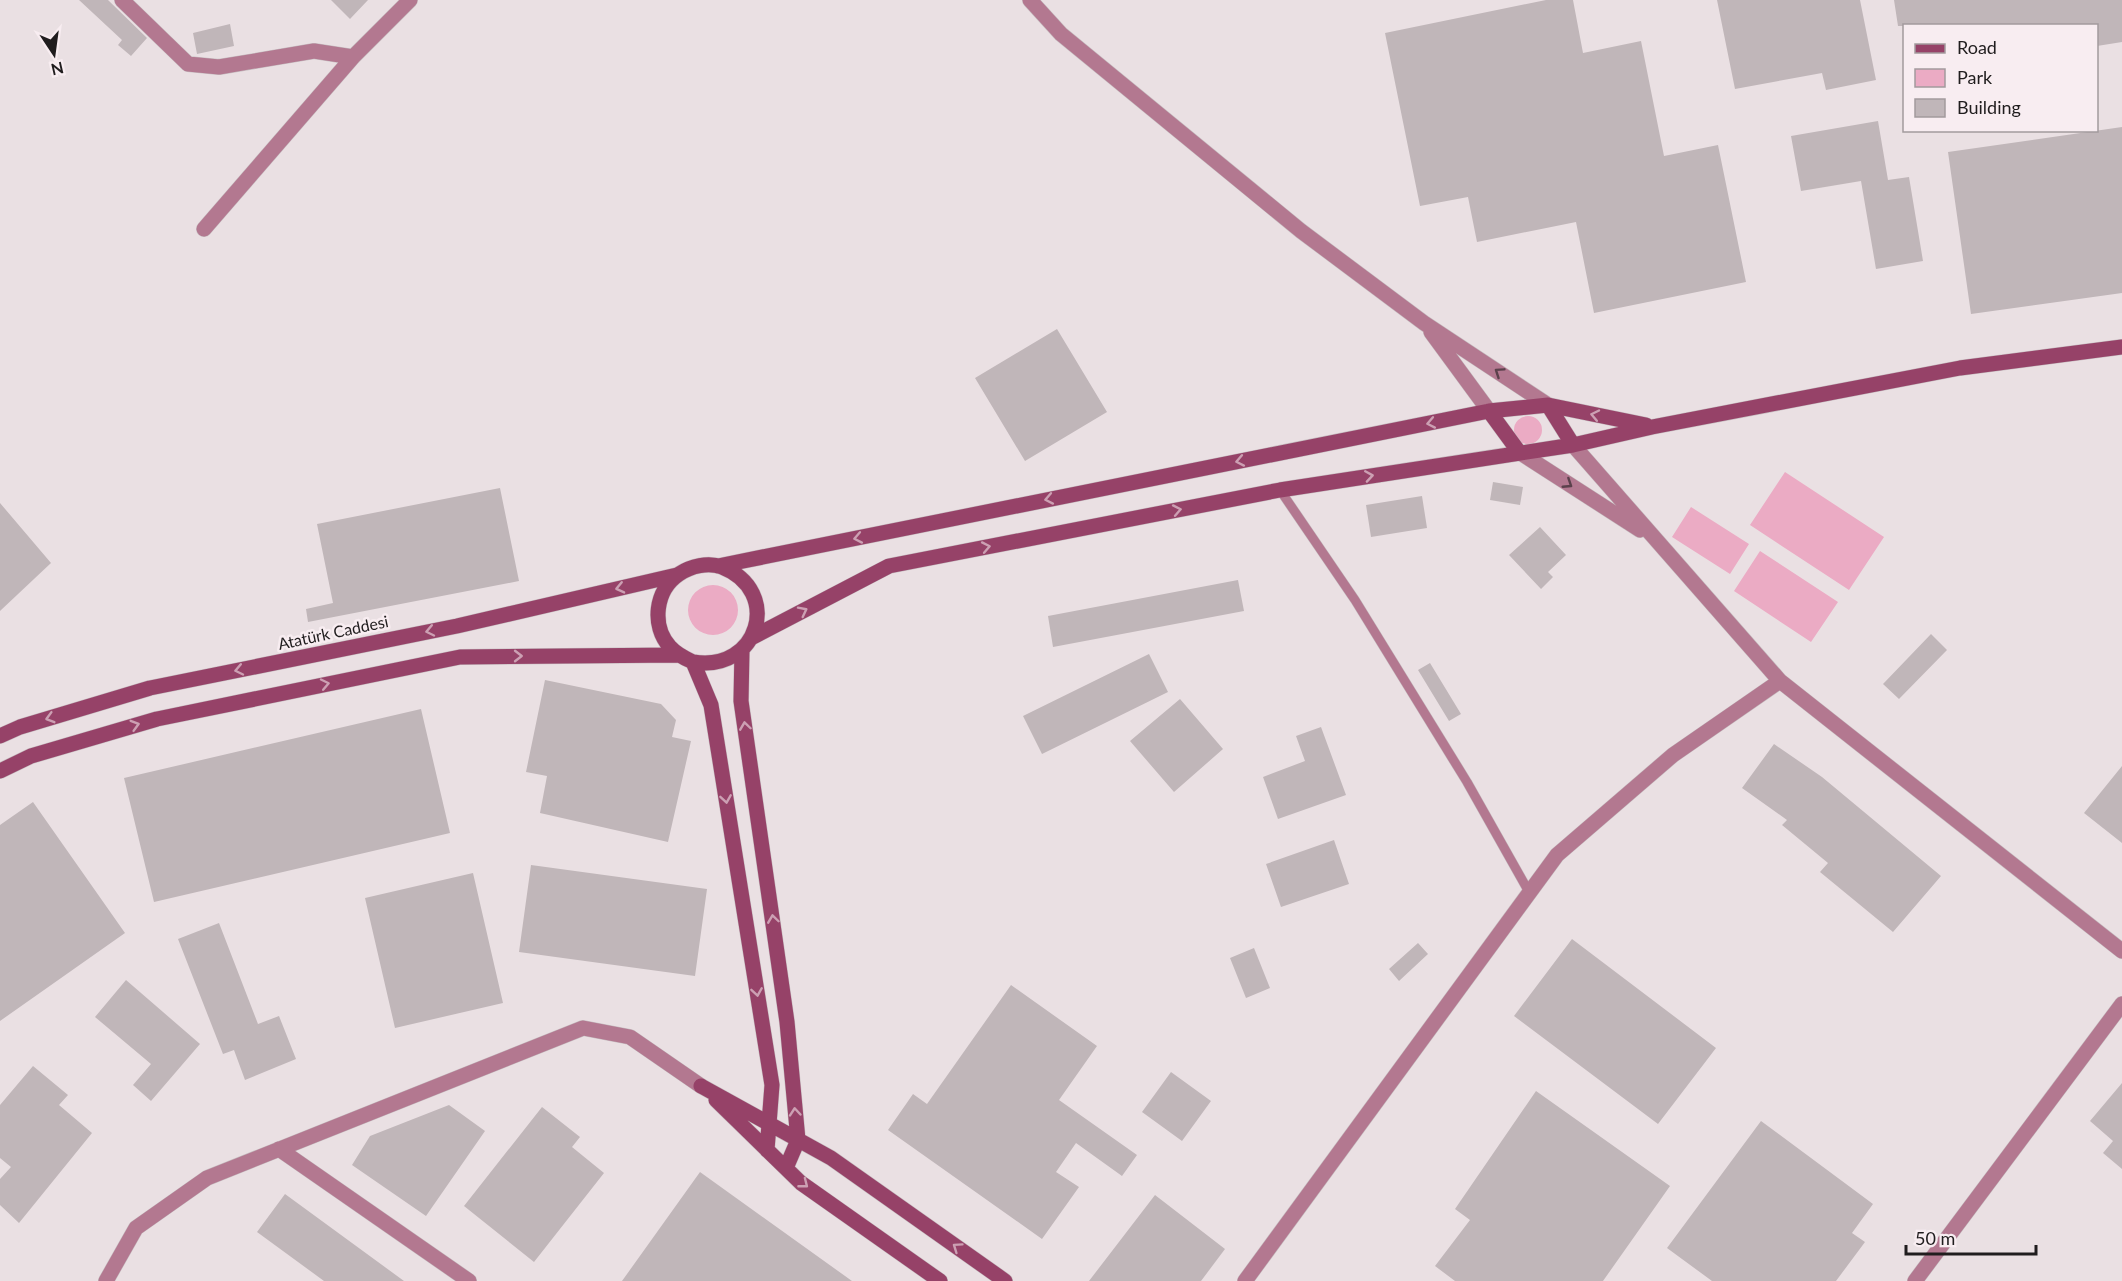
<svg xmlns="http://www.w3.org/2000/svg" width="2122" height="1281" viewBox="0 0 2122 1281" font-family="Lato,sans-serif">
<rect width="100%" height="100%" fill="#eae0e3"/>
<path fill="#ebabc4" d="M1514 430a14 14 0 1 1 28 0a14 14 0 1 1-28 0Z
M1785 472 1884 537 1849 590 1750 525Z
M1691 507 1749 544 1730 574 1672 537Z
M1760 551 1838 602 1811 642 1734 591Z
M688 610a25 25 0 1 1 50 0a25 25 0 1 1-50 0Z"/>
<path fill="#c0b6b9" d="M79 0H108L147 38 131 56 118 45 122 40Z
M331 0H368L350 19Z
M1546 0H1573L1583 53 1641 41 1664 156 1718 145 1746 282 1594 313 1576 222 1477 242 1468 197 1420 206 1385 33Z
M1717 0H1860L1876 80 1826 90 1822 73 1735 89Z
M1894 0H2122V42L2097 46V26H1898Z
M230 24 234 46 197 54 193 33Z
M1878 121 1888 180 1909 177 1923 261 1876 269 1861 181 1801 191 1791 136Z
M2122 127V293L1971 314 1948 152Z
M1057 329 1107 412 1025 461 975 378Z
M1493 482 1523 487 1520 505 1490 500Z
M500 488 519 581 308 622 306 609 333 603 317 524Z
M1422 496 1427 528 1371 537 1366 505Z
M0 503 51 563 0 611Z
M1540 527 1566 555 1548 572 1553 577 1541 589 1509 555Z
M1238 580 1244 611 1053 647 1048 616Z
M1931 634 1947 650 1899 699 1883 684Z
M1149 654 1168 692 1042 754 1023 716Z
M1430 663 1461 714 1449 721 1418 670Z
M545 680 661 704 676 720 672 737 691 741 668 842 540 813 547 776 526 772Z
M1180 699 1223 749 1174 792 1130 741Z
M421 709 450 833 154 902 124 778Z
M1321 727 1346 795 1278 819 1263 777 1305 761 1296 736Z
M1774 744 1822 777 1941 876 1893 932 1820 872 1828 863 1782 825 1787 820 1742 788Z
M2122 766V843L2084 813Z
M33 802 125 933 0 1021V825Z
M1334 840 1349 884 1281 907 1266 864Z
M531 865 707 889 695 976 519 952Z
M473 873 503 1003 395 1028 365 898Z
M219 923 258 1024 279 1016 296 1059 245 1080 234 1050 223 1054 178 939Z
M1572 939 1716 1048 1658 1124 1514 1016Z
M1418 943 1428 954 1399 981 1389 969Z
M1254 948 1270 988 1246 998 1230 958Z
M126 980 200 1044 151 1101 133 1085 151 1064 95 1017Z
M1011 985 1097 1046 1059 1100 1137 1155 1122 1176 1076 1143 1056 1172 1079 1187 1042 1239 888 1130 913 1094 927 1104Z
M33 1066 68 1095 59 1105 92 1133 19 1223 0 1205V1179L11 1167 0 1158V1105Z
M1171 1072 1211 1101 1182 1141 1142 1112Z
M2122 1083V1169L2103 1153 2113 1141 2090 1121Z
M1536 1091 1670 1186 1603 1281H1455L1435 1266 1470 1220 1455 1209Z
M449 1105 485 1131 426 1216 352 1165 370 1136Z
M542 1107 580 1137 572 1147 604 1173 534 1262 464 1206Z
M1761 1121 1873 1204 1852 1233 1865 1242 1836 1281H1712L1667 1248Z
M700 1172 852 1281H622Z
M285 1194 404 1281H324L257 1232Z
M1155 1195 1225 1249 1201 1281H1089Z"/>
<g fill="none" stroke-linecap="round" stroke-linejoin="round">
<defs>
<path id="lane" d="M1280 490 1355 600 1467 782 1529 892"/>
<path id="street" d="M122 0 188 64 219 67 314 51 353 57
M1030 0 1061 34 1301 231 1424 323 1548 405
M204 229 353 57 410 0
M1431 332 1489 411
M1573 445 1780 681 2122 951
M1519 452 1640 530
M279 1149 469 1281
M106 1281 136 1228 207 1178 583 1028 630 1037 701 1086
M1245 1281 1557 855 1673 755 1780 681
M1915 1281 2122 1004"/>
<path id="secondary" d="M1548 405 1573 445
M1489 411 1519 452
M718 566 1489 411 1548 405 1646 425
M751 638 889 566 1280 490 1573 445 1652 427 1960 368 2122 347
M742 650 741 701 787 1022 798 1140 786 1168
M693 662C759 673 783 591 722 567 708 562 691 566 679 574 655 590 651 626 670 647 676 654 684 658 693 662L711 705 772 1085 767 1150
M0 736 20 727 150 688 457 626 677 575
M0 771 31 756 157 719 460 657 679 655
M701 1086 831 1158 1005 1281
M716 1100 801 1183 940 1281"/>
</defs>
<use href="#lane" stroke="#c6bdc0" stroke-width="10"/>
<use href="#street" stroke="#c6bdc0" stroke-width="16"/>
<use href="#secondary" stroke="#c6bdc0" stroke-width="16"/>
<use href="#lane" stroke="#b37890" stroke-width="9"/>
<use href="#street" stroke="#b37890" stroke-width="15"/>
<use href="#secondary" stroke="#964268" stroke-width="15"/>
</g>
<defs><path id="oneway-chevron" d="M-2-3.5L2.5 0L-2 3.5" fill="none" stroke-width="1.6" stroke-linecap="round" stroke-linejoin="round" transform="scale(1.5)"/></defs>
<g stroke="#5b414c">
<use href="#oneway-chevron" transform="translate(1499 372) rotate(-146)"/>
<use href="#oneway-chevron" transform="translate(1568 484) rotate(33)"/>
</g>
<g stroke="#cca0b3">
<use href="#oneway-chevron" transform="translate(1595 415) rotate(-168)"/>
<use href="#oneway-chevron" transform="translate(1431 423) rotate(169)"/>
<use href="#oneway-chevron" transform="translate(1240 461) rotate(169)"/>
<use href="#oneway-chevron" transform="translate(1369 476) rotate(-9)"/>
<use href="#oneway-chevron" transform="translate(1049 499) rotate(169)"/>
<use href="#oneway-chevron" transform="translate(1177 510) rotate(-11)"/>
<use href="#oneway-chevron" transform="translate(858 538) rotate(169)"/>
<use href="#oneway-chevron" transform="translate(986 547) rotate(-11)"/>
<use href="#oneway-chevron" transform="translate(620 588) rotate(167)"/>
<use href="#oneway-chevron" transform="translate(803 611) rotate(-27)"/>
<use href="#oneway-chevron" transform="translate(430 631) rotate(168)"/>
<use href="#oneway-chevron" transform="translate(518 656)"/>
<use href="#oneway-chevron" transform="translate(239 670) rotate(168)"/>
<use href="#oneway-chevron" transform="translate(325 684) rotate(-12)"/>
<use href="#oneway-chevron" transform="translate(50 718) rotate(164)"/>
<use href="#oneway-chevron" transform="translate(135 725) rotate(-16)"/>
<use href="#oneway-chevron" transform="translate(745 726) rotate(-98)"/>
<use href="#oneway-chevron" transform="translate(726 799) rotate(81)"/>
<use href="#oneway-chevron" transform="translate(773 919) rotate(-98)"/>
<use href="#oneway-chevron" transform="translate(757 992) rotate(81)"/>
<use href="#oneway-chevron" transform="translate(795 1112) rotate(-95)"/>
<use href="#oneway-chevron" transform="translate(804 1184) rotate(38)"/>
<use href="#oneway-chevron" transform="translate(957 1247) rotate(-145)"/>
</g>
<g text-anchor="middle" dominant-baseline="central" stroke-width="5" stroke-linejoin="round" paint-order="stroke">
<g font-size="16" fill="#201d1e" stroke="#f8edf1">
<text transform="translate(333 632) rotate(-12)">Atatürk Caddesi</text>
</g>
</g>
<rect x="1903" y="24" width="195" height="108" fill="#f8edf1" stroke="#a29a9d" stroke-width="1.5"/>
<rect x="1915" y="44" width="30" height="9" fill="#964268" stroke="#a29a9d" stroke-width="1.5"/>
<text x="1957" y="54" font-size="18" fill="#201d1e">Road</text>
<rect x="1915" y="69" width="30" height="18" fill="#ebabc4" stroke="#a29a9d" stroke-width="1.5"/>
<text x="1957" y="84" font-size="18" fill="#201d1e">Park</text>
<rect x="1915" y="99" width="30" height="18" fill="#c0b6b9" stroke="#a29a9d" stroke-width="1.5"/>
<text x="1957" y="114" font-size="18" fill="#201d1e">Building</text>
<g transform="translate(54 54) rotate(167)" stroke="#f8edf1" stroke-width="4.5" paint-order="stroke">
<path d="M0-4.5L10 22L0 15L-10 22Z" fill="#201d1e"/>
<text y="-9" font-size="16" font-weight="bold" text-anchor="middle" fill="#201d1e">N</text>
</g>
<path d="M1906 1245v9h130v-9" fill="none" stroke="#201d1e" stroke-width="3"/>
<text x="1915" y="1245" font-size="18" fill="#201d1e" stroke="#f8edf1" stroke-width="4.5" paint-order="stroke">50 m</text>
</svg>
